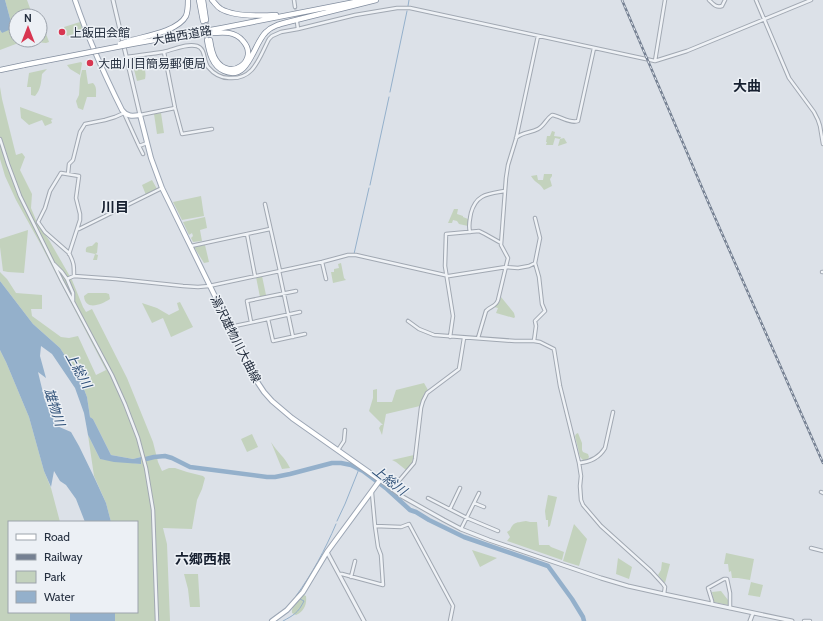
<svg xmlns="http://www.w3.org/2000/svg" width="823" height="621" viewBox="0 0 823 621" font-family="Cabin,'Noto Sans JP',sans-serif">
<rect width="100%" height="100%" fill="#dce1e8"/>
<path fill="#c3d2bd" d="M5 0H27L31 11 30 16H16V40H22L21 42 0 50V30L2 33 11 22Z
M80 22 83 31 67 36 64 27Z
M40 28H44L49 42 46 43 35 42 34 40H40Z
M140 56C143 64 147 71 145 79L137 81 131 58Z
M81 62 82 63 80 75 70 69 67 65Z
M47 69 42 74C41 83 41 89 35 96L31 95V87H27L29 73Z
M82 70H86V71L88 84 93 83C97 87 96 91 96 97H87L83 110 78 108 76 101 79 95 80 79Z
M0 87 2 99 16 155 22 153 25 157 20 170 32 194 31 208 38 225 49 240 72 280 83 307 86 312 92 309 127 378 153 442 158 462 162 471 169 468H175L187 472 203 476 205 478 202 489 197 500 192 529 163 528 167 544 170 621H115V612H137V522H111L106 503 94 476 88 435 100 459 141 464V457L133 459 111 455 93 419 90 417 87 397 80 379 60 348 33 324 0 281V272L7 279 16 293 42 295V309H31L32 316 61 337 69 338 78 336 96 375 106 370 41 245 16 200 5 176 0 159Z
M20 107 53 119 51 120 52 123 45 126 42 120 29 125 21 118Z
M161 113 164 133 157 134 154 114Z
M552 131 555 132 554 136 561 137 560 139 564 138 567 143 558 146 560 139 555 138 553 145H546L547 142H546L547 136H550Z
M544 174H552V176L550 179 552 186 544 190C540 183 535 183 531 176L537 175 538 180H543Z
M152 180 157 189 146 195 142 185Z
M201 196 204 216 182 220 173 202Z
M454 209H458L457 214 463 216V217L468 219V226L459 224 457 221 453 220 452 223H448Z
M205 217 207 228 200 230 202 241 193 242 191 238 193 236 192 233 189 235 183 222Z
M28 230 24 273 8 272 3 271 0 247V239Z
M96 242 98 243 97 253 95 254 98 255 97 260H93L95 254 86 252C85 247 88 246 92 246Z
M205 245 209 262 204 263 194 247Z
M341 263 344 278 346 280 333 283 331 272H334V269L339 268 338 264Z
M262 276 266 295 260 297 256 277Z
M88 293H106L109 294 110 299C101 305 85 311 84 296Z
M501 297 514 313 515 317 514 318 496 313 498 308 494 307 499 303Z
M180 302 193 327 171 337 163 318 152 323 142 303 157 308 169 315 179 310 177 303Z
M0 350 6 362 29 417 44 471 51 488 60 522H9V612H70V621H0Z
M424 383 428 390 424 394 420 406 386 414 382 435 379 428 381 425H383L369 411 373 398V390L377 389V402H392L396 390Z
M578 433 582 443V450L583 452 588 454 589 457 587 460H583L580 457 575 436 576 434Z
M252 434 258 447 247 452 241 439Z
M271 442C277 452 285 457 290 468L282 469Z
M414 455 412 463 406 470 396 462 392 460Z
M548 495 557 497 550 526 548 527V520H546L545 511Z
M526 521 530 522H537L539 545H549L551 547 564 552 562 560 507 541 510 537 507 532 510 530C514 521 517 523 526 521Z
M574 524 587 539 579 566 563 561Z
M472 550 497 558 480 567Z
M726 553 754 559 750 580 738 578H732L731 571 729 572 728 564H724Z
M618 558 632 567 629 579 616 574Z
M662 562 670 564 665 583 658 575 661 570Z
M184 574H198L200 607H190L188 589Z
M751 582 763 585 760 597 748 595Z
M721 591 728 600V605L714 602 712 592Z
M302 595H304L306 596C307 605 304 611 296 615L292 613C291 606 299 601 302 595Z"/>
<path fill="#94b0cb" d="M0 0H5L11 22V29L2 33 0 30Z
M0 281 33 324 60 348 80 379 87 397 90 417 93 419 111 455 133 459 141 457V464L114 462 100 459 88 435 84 413 75 388 52 354 41 346 40 356 46 378 38 372 45 401 57 426 71 432 79 446 95 479 106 503 111 522H85L76 499 66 485 60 481 54 471 51 487 44 471 29 417 6 362 0 350Z
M70 612H115V621H70Z"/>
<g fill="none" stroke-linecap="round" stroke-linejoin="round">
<path stroke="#94b0cb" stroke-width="1" d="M408 6 409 0
M390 92 407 11
M370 185 389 97
M354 254 369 188
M337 521 345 504 359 469
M296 596C312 574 325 550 336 524
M283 621C294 615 298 613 304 601L300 599"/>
<path stroke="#94b0cb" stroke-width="4.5" d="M146 459 154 457 165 456 172 458 190 467 267 477H275L290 474 332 463H341L351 465 363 471 387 489 410 510 416 512 429 520 464 537 548 566 572 599 583 617 584 621"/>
<path stroke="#b7bdc6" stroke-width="2.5" stroke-dasharray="2.5 1" stroke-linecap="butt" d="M295 7 297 20"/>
<path stroke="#b7bdc6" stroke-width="4.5" stroke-dasharray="4.5 2" stroke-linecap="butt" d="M206 20 210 40
M203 21 207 40"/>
<defs>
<path id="minor" d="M294 0 295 7
M709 0C713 4 716 8 722 6L725 0
M756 0 789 78 814 112 818 120 820 126 823 144
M297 22 298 29
M164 52 175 108 182 134 212 129
M127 57C139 55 151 54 163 52 174 50 186 43 197 46 206 49 203 60 208 67 213 73 221 78 229 78 254 80 259 58 269 39L272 36 281 32 298 29 355 15 397 8H410L655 61 687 51 811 0
M655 61 665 0
M140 115 175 108
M516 138C522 132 531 133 538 129 544 126 546 119 552 115 560 116 570 124 578 121L594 48
M0 139 8 164 20 196 62 281 112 375 125 404 138 438 146 468 153 510 157 621
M139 146 143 154
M68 174 69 164 73 160 80 132 85 124 105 120 115 117 124 113 139 146 147 143
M265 204 280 271
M77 229H79L162 188
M470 232C468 225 470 219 471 213 476 194 488 194 505 191
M247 234 255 276
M191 246 270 229
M69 254 80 220V214L76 198 79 176 61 173 50 191 45 208 38 222 45 232 69 253C74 263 74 265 74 276
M322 262 326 279
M54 264 62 272 67 279 74 276 116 279 183 286 198 287 209 286 322 262 348 255H356L449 276 506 267 518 268 529 266 535 263
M279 271 293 337
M822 272H823
M67 279 73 293V301
M268 319 273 341 305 334
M408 321 419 329 434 335 515 341H534L540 342 554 349 560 386 579 463 581 476 580 486 581 500 583 505 601 526 651 571 663 584 665 587 664 594
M251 322 247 301 296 291
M230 327 300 312
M450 337 453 316 445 266 446 234 479 231 485 234 501 243
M478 338 486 311C490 306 496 307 498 300L507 262 508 258 501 245 506 178 508 165 516 139 538 36
M534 341 536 326 535 321 545 311 542 304 539 277 535 263 540 238 535 218
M338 450 344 441 345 430
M579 463C591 462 599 458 605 448L613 412
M392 489 414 463 415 459 421 408 423 401 427 393 459 369 464 338
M821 492 823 493
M428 498 467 518 498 531
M474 503 484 507
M450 509 460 488
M375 526 401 527 409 524 453 606 450 621
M461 529 479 493
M811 548 823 551
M340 574H342L383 585 381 555 378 547 375 526 372 493 371 492
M351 577 355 561
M712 604V601L708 588 724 579H727L730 593V608
M804 621H810"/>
<path id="tertiary" d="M113 0 140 115
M380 480 403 497 444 520 461 529 489 540 601 578 628 586 664 594 792 621
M327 552 364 621
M750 621 753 613"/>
<path id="primary" d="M75 0C88 38 104 74 122 110 127 117 133 116 140 115L151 158 162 188 256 380 264 392 272 401 292 418 380 480 327 552 303 592 287 610 272 621"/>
<path id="motorway" d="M199 0 203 21
M203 0 206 20
M212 0C215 3 217 7 221 9 235 17 260 16 276 15
M132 40C147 36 178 31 186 16 188 11 188 5 188 0
M207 40C209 52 212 66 224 71 249 82 253 44 266 32 272 26 280 24 288 22L376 0
M210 40C211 47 212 54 216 60 230 82 260 60 243 41 235 31 223 32 212 33
M132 44 222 28 365 0
M0 70 24 65"/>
</defs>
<use href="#minor" stroke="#a1a8b2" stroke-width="4.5"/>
<use href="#tertiary" stroke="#a1a8b2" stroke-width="5"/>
<use href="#primary" stroke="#9ba5b4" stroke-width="6"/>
<use href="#motorway" stroke="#838e9f" stroke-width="6"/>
<use href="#minor" stroke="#eff2f6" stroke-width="2.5"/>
<use href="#tertiary" stroke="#eff2f6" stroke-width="3"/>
<use href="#primary" stroke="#fff" stroke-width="4"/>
<use href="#motorway" stroke="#fff" stroke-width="4.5"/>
<defs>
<path id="rail" d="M622 0 709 204 823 463"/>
</defs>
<use href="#rail" stroke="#758092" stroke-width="2.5"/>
<use href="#rail" stroke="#ecf0f5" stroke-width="1" stroke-dasharray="3" stroke-linecap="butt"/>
<defs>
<path id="motorway-bridge" d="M120 44 132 40
M24 65 132 44"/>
</defs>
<use href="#motorway-bridge" stroke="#838e9f" stroke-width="6" stroke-linecap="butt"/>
<use href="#motorway-bridge" stroke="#fff" stroke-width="4.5"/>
</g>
<g fill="#d83651" stroke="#ecf0f5" stroke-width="1.5">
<circle cx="62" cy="32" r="4"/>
<circle cx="90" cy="63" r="4"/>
</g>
<g text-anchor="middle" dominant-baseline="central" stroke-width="3" stroke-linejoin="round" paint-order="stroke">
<g font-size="12" fill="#252f3f" stroke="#ecf0f5" text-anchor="start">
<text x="70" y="32">上飯田会館</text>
<text x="98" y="63">大曲川目簡易郵便局</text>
</g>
<g font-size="12" fill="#252f3f" stroke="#ecf0f5">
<text transform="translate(182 35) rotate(-10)">大曲西道路</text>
<text transform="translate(236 339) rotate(63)">湯沢雄物川大曲線</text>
</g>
<g font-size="13" font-style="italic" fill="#2c4e76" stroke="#ecf0f5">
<text transform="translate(79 370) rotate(61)">上総川</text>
<text transform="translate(55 407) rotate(72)">雄物川</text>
<text transform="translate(390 480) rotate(38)">上総川</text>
</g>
<g font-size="14" font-weight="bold" fill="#172030" stroke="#ecf0f5">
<text x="747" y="86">大曲</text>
<text x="115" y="207">川目</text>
<text x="203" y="559">六郷西根</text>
</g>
</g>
<rect x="8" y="521" width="130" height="92" fill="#ecf0f5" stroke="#9ca3ac"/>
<rect x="16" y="534" width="20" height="6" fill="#ffffff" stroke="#9ca3ac"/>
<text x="44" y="541" font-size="12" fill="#252f3f">Road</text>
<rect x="16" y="554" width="20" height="6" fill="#758092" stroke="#9ca3ac"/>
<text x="44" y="561" font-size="12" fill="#252f3f">Railway</text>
<rect x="16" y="571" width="20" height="12" fill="#c3d2bd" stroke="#9ca3ac"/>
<text x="44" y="581" font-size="12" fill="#252f3f">Park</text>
<rect x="16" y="591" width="20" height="12" fill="#94b0cb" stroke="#9ca3ac"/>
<text x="44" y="601" font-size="12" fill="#252f3f">Water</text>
<g transform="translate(28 28)"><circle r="19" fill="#ecf0f5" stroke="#9ca3ac"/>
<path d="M0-3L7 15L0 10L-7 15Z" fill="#d83651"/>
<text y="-6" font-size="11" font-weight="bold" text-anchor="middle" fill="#252f3f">N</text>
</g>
</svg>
